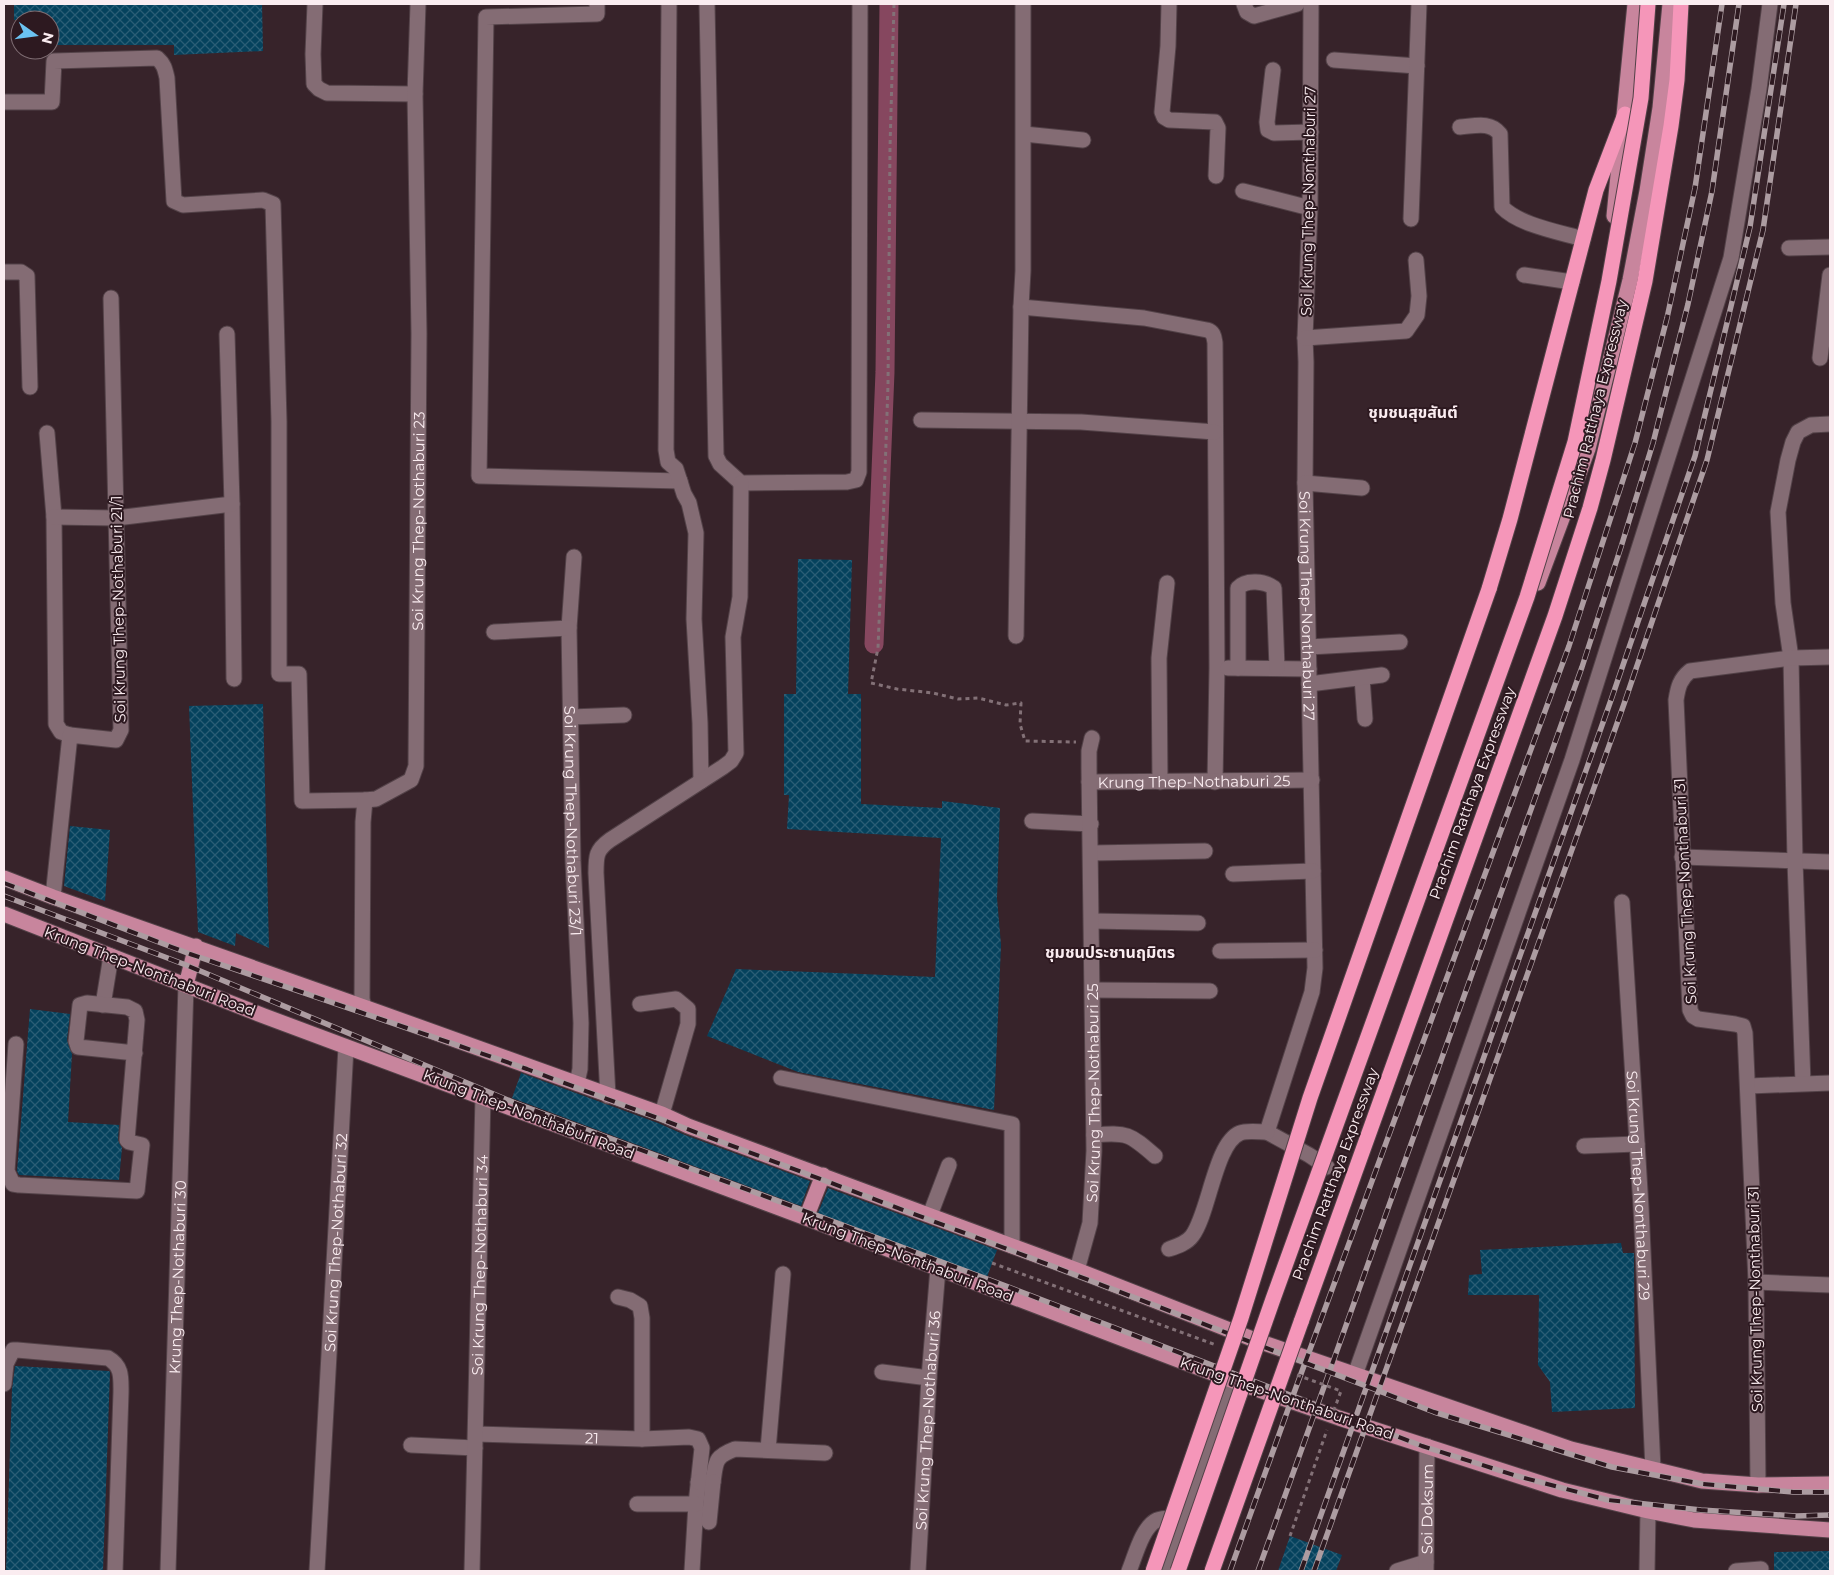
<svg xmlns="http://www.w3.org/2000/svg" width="1834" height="1575" viewBox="0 0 1834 1575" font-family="Montserrat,'Noto Sans Thai',sans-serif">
<defs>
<pattern id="building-cross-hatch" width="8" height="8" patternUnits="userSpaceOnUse" patternTransform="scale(1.25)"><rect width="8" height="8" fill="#05425d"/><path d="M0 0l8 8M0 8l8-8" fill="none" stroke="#2a5d75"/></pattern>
</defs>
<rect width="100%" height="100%" fill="#37232a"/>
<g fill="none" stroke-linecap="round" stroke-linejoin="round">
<path stroke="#86475f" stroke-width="19" d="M874 644 885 372 889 4"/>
</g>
<path fill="url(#building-cross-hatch)" d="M14 4H262L263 51 174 55V45H50V20H14Z
M798 559 852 560 848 694H861V804L942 808V801L1000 808 997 898 1001 945 994 1110 798 1072 707 1036 736 969 935 977 941 838 787 829 789 795H784V694H796Z
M263 704 269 948 236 933 235 946 198 932 189 706Z
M70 826 110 830 105 901 64 886Z
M30 1009 70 1014 67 1040 72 1054 68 1122 119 1125 118 1140 122 1148 119 1180 19 1175 17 1171Z
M521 1073 658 1123 685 1135 810 1181 801 1206 512 1098Z
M828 1188 997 1250 987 1277 818 1213Z
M1621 1243 1623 1253H1634L1635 1408 1552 1412 1550 1382 1538 1365 1539 1295H1468L1469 1275 1482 1274 1480 1250Z
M15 1366 109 1371 110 1372 103 1571H6L12 1389Z
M1290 1536 1342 1555 1336 1571H1278Z
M1830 1551V1571H1774V1552Z"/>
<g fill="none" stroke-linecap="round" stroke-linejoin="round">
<defs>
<g id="minor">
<path d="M315 4 313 54 314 84 319 89 327 93 415 94"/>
<path d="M597 4V14L486 17 479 476 680 481"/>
<path d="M669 4 666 450 668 462 676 469 684 494 689 503 696 533 694 619 700 723 701 781"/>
<path d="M707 4 716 456 720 464 741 483 847 482 856 480 859 472 860 4"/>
<path d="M1169 4 1168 46 1162 112 1164 117 1169 120 1215 122 1218 128 1216 176"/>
<path d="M1244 4 1247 12 1254 16 1297 4"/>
<path id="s1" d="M1311 4 1310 208 1305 338 1306 362 1305 483 1315 968 1312 992 1267 1132 1309 1155 1327 1167"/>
<path d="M1334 60 1417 66"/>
<path d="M1273 70 1267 122 1268 130 1274 133 1311 132"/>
<path d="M4 102H52L54 61 157 58C164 64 165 69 167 78L174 201 183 205 263 200 273 204 279 421V674H299L302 801 365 800"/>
<path d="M1460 127C1475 126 1490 121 1500 134L1502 207C1519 225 1559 232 1583 239"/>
<path d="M1024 134 1083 140"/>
<path d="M1243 191 1310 208"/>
<path d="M1411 219 1419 4"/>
<path d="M1789 248 1830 247"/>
<path d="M4 272H21L27 276 30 387"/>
<path d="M1524 275 1572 282"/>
<path d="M1021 307 1144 318 1207 330C1214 332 1214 337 1215 343L1217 668 1215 782"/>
<path d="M227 334 232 504 234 679"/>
<path d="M1305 338 1406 331 1417 315 1419 296 1416 260"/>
<path d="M1820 358 1830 275"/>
<path d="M921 420 1081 422 1215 432"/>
<path d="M47 433 54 517 56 724 61 732 70 735"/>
<path d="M1305 483 1362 488"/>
<path d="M54 517 116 518 232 504"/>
<path id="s2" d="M574 557 569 628 573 861 581 1023 580 1069 577 1083"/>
<path d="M494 632 569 628"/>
<path d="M1016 636 1021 307 1023 271V4"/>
<path d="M1309 647 1400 642"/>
<path d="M1228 668 1309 669"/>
<path d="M1238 668V588C1246 579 1265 581 1274 588L1277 668"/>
<path d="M1362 678 1365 719"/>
<path d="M1309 684 1382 675"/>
<path d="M571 717 624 715"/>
<path id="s3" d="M1089 782 1312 780"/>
<path d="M1160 782 1159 658 1167 583"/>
<path d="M1032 821 1091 824"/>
<path d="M1091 853 1205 851"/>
<path d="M1682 857 1830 862"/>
<path d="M1233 874 1313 871"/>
<path d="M53 897 70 735 116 740 121 730 111 298"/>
<path id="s4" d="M1622 902 1641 1207 1653 1469"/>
<path d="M1092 921 1198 923"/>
<path d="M1220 951 1315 950"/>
<path d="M1093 990 1210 991"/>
<path d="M640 1004 676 999 688 1009V1024L662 1114"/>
<path d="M103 1005 111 956"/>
<path id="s5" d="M364 1007 362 999 363 822 365 800 376 799 411 780 416 766 419 333 415 94 418 4"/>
<path d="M16 1044 7 1171 13 1184 19 1185 137 1191 142 1145 129 1142 127 1140 137 1020 135 1011 127 1007 87 1003 80 1005 76 1041 78 1047 135 1053"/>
<path d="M781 1078 1012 1124V1246"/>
<path d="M1803 1083 1795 861 1791 658 1783 603 1778 512 1788 460 1793 442 1798 432 1811 425 1830 424"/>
<path d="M1749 1086 1830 1083"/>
<path d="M608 1096 596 873C596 856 596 850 610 840L723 767 731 761 736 753 733 637 740 597 741 483"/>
<path d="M1094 1135C1127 1132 1130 1134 1155 1156"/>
<path d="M1584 1146 1637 1144"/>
<path d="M930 1215 949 1165"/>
<path d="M1169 1249C1178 1246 1187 1243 1192 1236 1209 1214 1215 1143 1240 1133 1247 1130 1259 1132 1267 1132"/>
<path id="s6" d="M1077 1270 1090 1223 1094 1151 1089 769V751L1092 738"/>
<path d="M1756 1282 1830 1285"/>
<path d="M618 1297 630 1300 640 1306 642 1318V1439"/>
<path d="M882 1372 929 1378"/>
<path d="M1355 1375 1572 760 1731 258 1759 89 1770 4"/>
<path d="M4 1384 6 1364 13 1350H17L108 1358C122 1366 121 1377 121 1392L115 1571"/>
<path id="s7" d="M476 1434 642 1439 689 1437 698 1439 702 1448 696 1504 692 1571"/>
<path d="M411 1445 475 1448"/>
<path d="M768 1450 783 1274"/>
<path d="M698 1482H713C716 1462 714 1457 735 1449L825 1453"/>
<path d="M1758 1485 1756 1282 1745 1033 1743 1026 1735 1024 1698 1019 1693 1016 1690 1010 1676 700C1678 687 1680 679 1690 671L1791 658 1830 657"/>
<path d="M637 1504H696"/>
<path d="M709 1522 713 1482"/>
<path id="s8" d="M168 1571 186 985"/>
<path id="s9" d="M317 1571 346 1047"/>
<path id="s10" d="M472 1571 483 1096"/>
<path id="s11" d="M918 1571 929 1378 938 1268"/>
<path d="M1129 1571C1135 1557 1142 1527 1157 1520 1163 1517 1174 1518 1181 1518"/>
<path d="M1163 1571 1181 1518 1236 1382"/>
<path d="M1397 1571 1426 1562"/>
<path id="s12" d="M1426 1571 1427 1446"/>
<path d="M1647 1571 1648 1511"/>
<path d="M1736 1571 1761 1569"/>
</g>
<path id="major" d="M1614 216 1635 4
M1538 583 1588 449 1630 280 1647 191 1660 108 1670 4
M4 878 53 897 364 1007 662 1114 688 1126 1077 1270 1255 1340 1571 1449 1702 1481 1758 1485 1830 1484
M4 914 264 1016 806 1218 1236 1382 1339 1418 1562 1490 1648 1511 1694 1520 1830 1530
M186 985 196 946
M806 1218 823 1175"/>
<path id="highway" d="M1489 589 1510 519 1596 190 1625 114
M1301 1322 1555 616 1590 508 1603 460 1645 281 1671 126 1677 80 1681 4"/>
</defs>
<use href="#minor" stroke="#534248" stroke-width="17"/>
<use href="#major" stroke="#534248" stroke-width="17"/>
<use href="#highway" stroke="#534248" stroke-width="17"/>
<path stroke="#837177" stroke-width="3" stroke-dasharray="4 4" stroke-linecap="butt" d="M894 4 890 147 888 385 884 501 878 648 871 683 897 689 933 693 958 699 978 698 1006 705 1021 703 1020 724 1025 741 1076 742
M1290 1536 1327 1430"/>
<use href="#minor" stroke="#846c74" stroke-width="15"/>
<use href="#major" stroke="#c8859d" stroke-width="15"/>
<use href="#highway" stroke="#f596b9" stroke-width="15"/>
<defs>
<path id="rail" d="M4 883 190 954 527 1069 1018 1253 1434 1412 1612 1467 1703 1484 1793 1492H1830
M4 896 186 965 515 1103 1006 1286 1422 1446 1517 1476 1608 1500 1701 1510 1796 1516 1830 1515
M1230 1571 1291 1401 1569 646 1635 443 1667 318 1695 188 1722 4
M1258 1571 1582 667 1621 547 1653 443 1688 304 1712 191 1739 4
M1301 1571 1611 700 1695 456 1750 227 1784 4
M1314 1571 1624 704 1707 460 1763 230 1796 4"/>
</defs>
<use href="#rail" stroke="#ac9ca1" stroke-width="5.5"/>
<use href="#rail" stroke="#2d1920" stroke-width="4" stroke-dasharray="11" stroke-linecap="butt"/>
<defs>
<path id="highway-bridge" d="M1153 1571 1241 1318 1310 1098 1489 589
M1178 1571 1273 1299 1527 597 1575 442 1609 281 1641 98 1648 4
M1212 1571 1301 1322"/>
</defs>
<use href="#highway-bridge" stroke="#534248" stroke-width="17" stroke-linecap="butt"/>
<path stroke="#837177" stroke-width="3" stroke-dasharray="4 4" stroke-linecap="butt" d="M992 1263 1216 1345
M1297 1375 1341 1391 1330 1421"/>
<use href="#highway-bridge" stroke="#f596b9" stroke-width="15"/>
</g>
<g text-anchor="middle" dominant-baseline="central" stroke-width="4" stroke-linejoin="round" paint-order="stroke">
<g font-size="15" fill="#faecf0" stroke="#2d1920">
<text transform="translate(1308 201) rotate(-89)">Soi Krung Thep-Nonthaburi 27</text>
<text transform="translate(1595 409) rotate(-76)">Prachim Ratthaya Expressway</text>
<text stroke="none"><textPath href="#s5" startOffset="518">Soi Krung Thep-Nothaburi 23</textPath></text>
<text stroke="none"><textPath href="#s1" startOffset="602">Soi Krung Thep-Nonthaburi 27</textPath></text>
<text transform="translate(118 609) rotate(-91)">Soi Krung Thep-Nothaburi 21/1</text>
<text stroke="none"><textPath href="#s3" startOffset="105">Krung Thep-Nothaburi 25</textPath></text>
<text transform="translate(1472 793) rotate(-70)">Prachim Ratthaya Expressway</text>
<text stroke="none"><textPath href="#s2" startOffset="264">Soi Krung Thep-Nothaburi 23/1</textPath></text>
<text transform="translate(1685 891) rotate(-93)">Soi Krung Thep-Nonthaburi 31</text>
<text transform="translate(150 971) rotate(21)">Krung Thep-Nonthaburi Road</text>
<text stroke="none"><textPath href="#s6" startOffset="179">Soi Krung Thep-Nothaburi 25</textPath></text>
<text transform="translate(529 1114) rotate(21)">Krung Thep-Nonthaburi Road</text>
<text transform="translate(1335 1174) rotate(-70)">Prachim Ratthaya Expressway</text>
<text stroke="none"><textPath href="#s4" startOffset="284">Soi Krung Thep-Nonthaburi 29</textPath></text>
<text stroke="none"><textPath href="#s9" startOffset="329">Soi Krung Thep-Nothaburi 32</textPath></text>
<text transform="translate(908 1257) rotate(21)">Krung Thep-Nonthaburi Road</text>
<text stroke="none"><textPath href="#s10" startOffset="306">Soi Krung Thep-Nothaburi 34</textPath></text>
<text stroke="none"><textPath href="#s8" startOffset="294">Krung Thep-Nothaburi 30</textPath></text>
<text transform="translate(1755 1299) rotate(-91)">Soi Krung Thep-Nonthaburi 31</text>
<text transform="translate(1287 1398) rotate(19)">Krung Thep-Nonthaburi Road</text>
<text stroke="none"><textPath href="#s11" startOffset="151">Soi Krung Thep-Nothaburi 36</textPath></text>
<text stroke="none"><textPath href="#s7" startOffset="116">21</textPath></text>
<text stroke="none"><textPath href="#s12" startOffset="62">Soi Doksum</textPath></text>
</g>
<g font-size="16" font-weight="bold" fill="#faecf0" stroke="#2d1920">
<text x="1413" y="412">ชุมชนสุขสันต์</text>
<text x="1110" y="952">ชุมชนประชานฤมิตร</text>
</g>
</g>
<rect width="1834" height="1575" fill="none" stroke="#faecf0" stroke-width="10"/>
<g transform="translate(35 35) rotate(104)"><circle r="24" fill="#2d1920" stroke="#7f6d73"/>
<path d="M0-4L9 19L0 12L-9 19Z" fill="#6bc3f2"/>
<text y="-8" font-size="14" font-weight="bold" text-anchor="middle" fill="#faecf0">N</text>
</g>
</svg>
